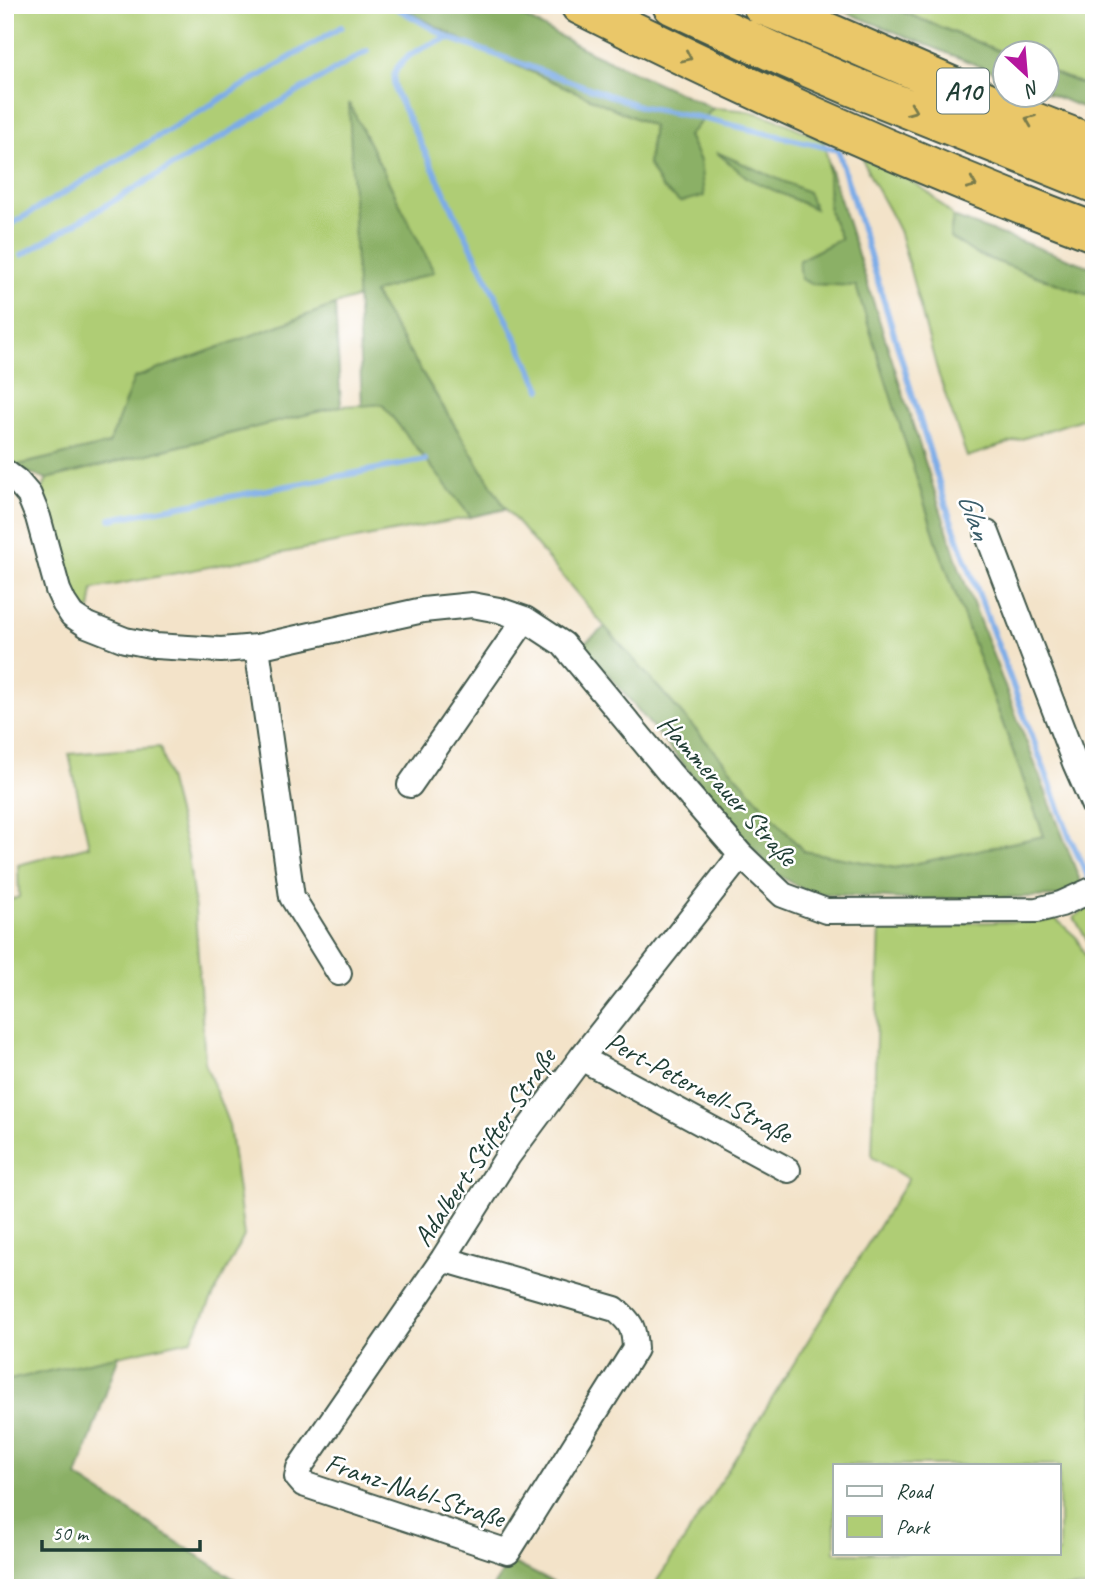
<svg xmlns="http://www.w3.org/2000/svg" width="1099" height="1593" viewBox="0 0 1099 1593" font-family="Caveat,sans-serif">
<rect width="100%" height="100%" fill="#fff"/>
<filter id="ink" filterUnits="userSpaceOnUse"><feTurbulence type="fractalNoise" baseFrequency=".0143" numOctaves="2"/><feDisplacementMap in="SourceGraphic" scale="14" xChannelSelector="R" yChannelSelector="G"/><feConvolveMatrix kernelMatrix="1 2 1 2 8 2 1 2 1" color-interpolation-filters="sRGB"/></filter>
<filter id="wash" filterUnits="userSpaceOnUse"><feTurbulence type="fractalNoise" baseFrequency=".00686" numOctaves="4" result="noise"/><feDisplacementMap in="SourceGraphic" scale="28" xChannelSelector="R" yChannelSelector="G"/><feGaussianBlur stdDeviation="1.57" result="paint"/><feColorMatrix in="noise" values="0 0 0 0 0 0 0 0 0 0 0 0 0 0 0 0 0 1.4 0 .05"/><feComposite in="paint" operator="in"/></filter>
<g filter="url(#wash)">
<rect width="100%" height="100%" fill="#f3e3c9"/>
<path fill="#afcd74" stroke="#678554" stroke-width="2" fill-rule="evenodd" d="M5 5H396L474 46 653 126 648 164 700 161 688 136 713 108C724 109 735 109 746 111 774 116 799 129 824 141L828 162 829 211 841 239 800 260 811 284 856 285 938 546 1044 836 895 868 803 851 605 627 506 509 373 292 335 305 135 378 109 444 10 467 5 436Z
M886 5H1094V89L1047 70 1046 52 1004 53Z
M862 157 908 179 928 192 953 216 950 237 976 254 1094 297V415L967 457 938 373 900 233C889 207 871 184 862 157Z
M382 404 471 517 93 589 90 610H87C61 583 63 559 54 525 52 515 42 500 43 489 44 485 46 482 47 479L341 406Z
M160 747 188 855 195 911 205 1063 229 1125 244 1236 191 1340 5 1381V902L19 897 18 865 89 846 69 754Z
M1090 907 1094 916V953L1074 917Z
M1056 919 1076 937 1094 974V1588H652L687 1536 908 1179 872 1157 880 925 1042 921ZM835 1465H1059V1553H835Z"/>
<path fill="#8bb066" stroke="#55764d" stroke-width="2" d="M396 5H501L588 51 713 108 688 136 700 161 704 196 680 202 662 188 648 164 653 126 473 46Z
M828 5H886L1004 53V76Z
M1047 70 1094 89V112L1047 93Z
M349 103 434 272 373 293 506 509 471 517 382 404 362 406Z
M716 152 808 192 815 209 749 179Z
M828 162 960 570 1082 886 1065 896 916 900 810 893 774 873 583 644 605 627 803 851 895 868 1044 836 938 546 856 286 811 284 801 279 799 260 841 239 829 211Z
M953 217 1094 268V297L976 254 950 237Z
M335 305 341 406 47 479 10 467 109 444 134 378Z
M119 1355 77 1477 248 1588H5V1381Z
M510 1561 564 1588H492Z"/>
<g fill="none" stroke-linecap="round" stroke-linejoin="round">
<path stroke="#7cace7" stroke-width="6" d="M391 5 449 38 642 107 697 117 838 150 948 512 1070 838 1092 885
M449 38C431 43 398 56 394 76 393 81 395 88 396 93L541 389
M5 228 341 27
M22 255 367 51
M111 519 425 460"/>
</g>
</g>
<g filter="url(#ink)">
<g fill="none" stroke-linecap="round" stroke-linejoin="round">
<defs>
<path id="street" d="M5 472 17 481 29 495 38 517 58 590 64 603 72 615 87 625 125 640 155 646 221 650 257 647 423 610 472 605 499 610 525 619 563 644 669 772 741 855 783 895 826 911 1037 910 1061 904 1094 889
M987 533 1075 763 1094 806
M257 647 292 897 339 973
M410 785 525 619
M581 1058 788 1170
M443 1259 615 1309C632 1323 634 1328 635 1349L508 1552 303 1484 297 1477 299 1468 443 1259 508 1156 581 1058 741 855"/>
<path id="highway" d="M580 5C747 89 919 166 1094 232
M672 5 784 57 849 85 1094 183
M762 5 834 35 1032 121 1094 145"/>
</defs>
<use href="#street" stroke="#3f564a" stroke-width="28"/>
<use href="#highway" stroke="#3f564a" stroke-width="42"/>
<use href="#street" stroke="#fff" stroke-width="24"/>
<use href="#highway" stroke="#eac769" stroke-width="38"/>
</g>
<defs><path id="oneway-chevron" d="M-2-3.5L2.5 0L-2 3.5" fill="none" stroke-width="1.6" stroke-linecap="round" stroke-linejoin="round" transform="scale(1.75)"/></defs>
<g stroke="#7a7b4c">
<use href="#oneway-chevron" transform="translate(687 57) rotate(25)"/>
<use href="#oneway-chevron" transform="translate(912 110) rotate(22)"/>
<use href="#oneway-chevron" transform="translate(1030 120) rotate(-158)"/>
<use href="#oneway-chevron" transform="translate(972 184) rotate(23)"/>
</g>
</g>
<g text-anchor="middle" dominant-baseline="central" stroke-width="5" stroke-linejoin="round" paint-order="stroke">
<rect fill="#fff" stroke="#627771" stroke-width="2" x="937" y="68.5" width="52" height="45" rx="5"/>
<g font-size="26" font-weight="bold" fill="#1f3d34">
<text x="963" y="91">A10</text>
</g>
<g font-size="28" fill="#1f3d34" stroke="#fff">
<text transform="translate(728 790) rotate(48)">Hammerauer Straße</text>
<text transform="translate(699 1087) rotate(28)">Pert-Peternell-Straße</text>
<text transform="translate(484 1147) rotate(-56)">Adalbert-Stifter-Straße</text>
<text transform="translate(415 1490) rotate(18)">Franz-Nabl-Straße</text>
</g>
<g font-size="30" font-style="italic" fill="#3b5e6a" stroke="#fff">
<text transform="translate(975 516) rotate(71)">Glan</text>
</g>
</g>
<rect width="1099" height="1593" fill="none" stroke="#fff" stroke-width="28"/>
<rect x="833" y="1464" width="228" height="91" fill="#ffffff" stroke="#a5b1ae" stroke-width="2"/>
<rect x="847" y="1486" width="35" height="10" fill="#ffffff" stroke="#a5b1ae" stroke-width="2"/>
<text x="896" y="1498" font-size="21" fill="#1f3d34">Road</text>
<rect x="847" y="1516" width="35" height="21" fill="#afcd74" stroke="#a5b1ae" stroke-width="2"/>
<text x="896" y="1534" font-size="21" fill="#1f3d34">Park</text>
<g transform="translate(1026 74) rotate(154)"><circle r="33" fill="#ffffff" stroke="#a5b1ae" stroke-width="2"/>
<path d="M0-5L12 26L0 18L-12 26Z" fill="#b5179e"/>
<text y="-10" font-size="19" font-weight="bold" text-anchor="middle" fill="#1f3d34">N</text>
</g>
<path d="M42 1540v10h158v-10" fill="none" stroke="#1f3d34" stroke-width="3.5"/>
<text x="52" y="1540" font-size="21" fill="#1f3d34" stroke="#ffffff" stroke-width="5" paint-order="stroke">50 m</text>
</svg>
